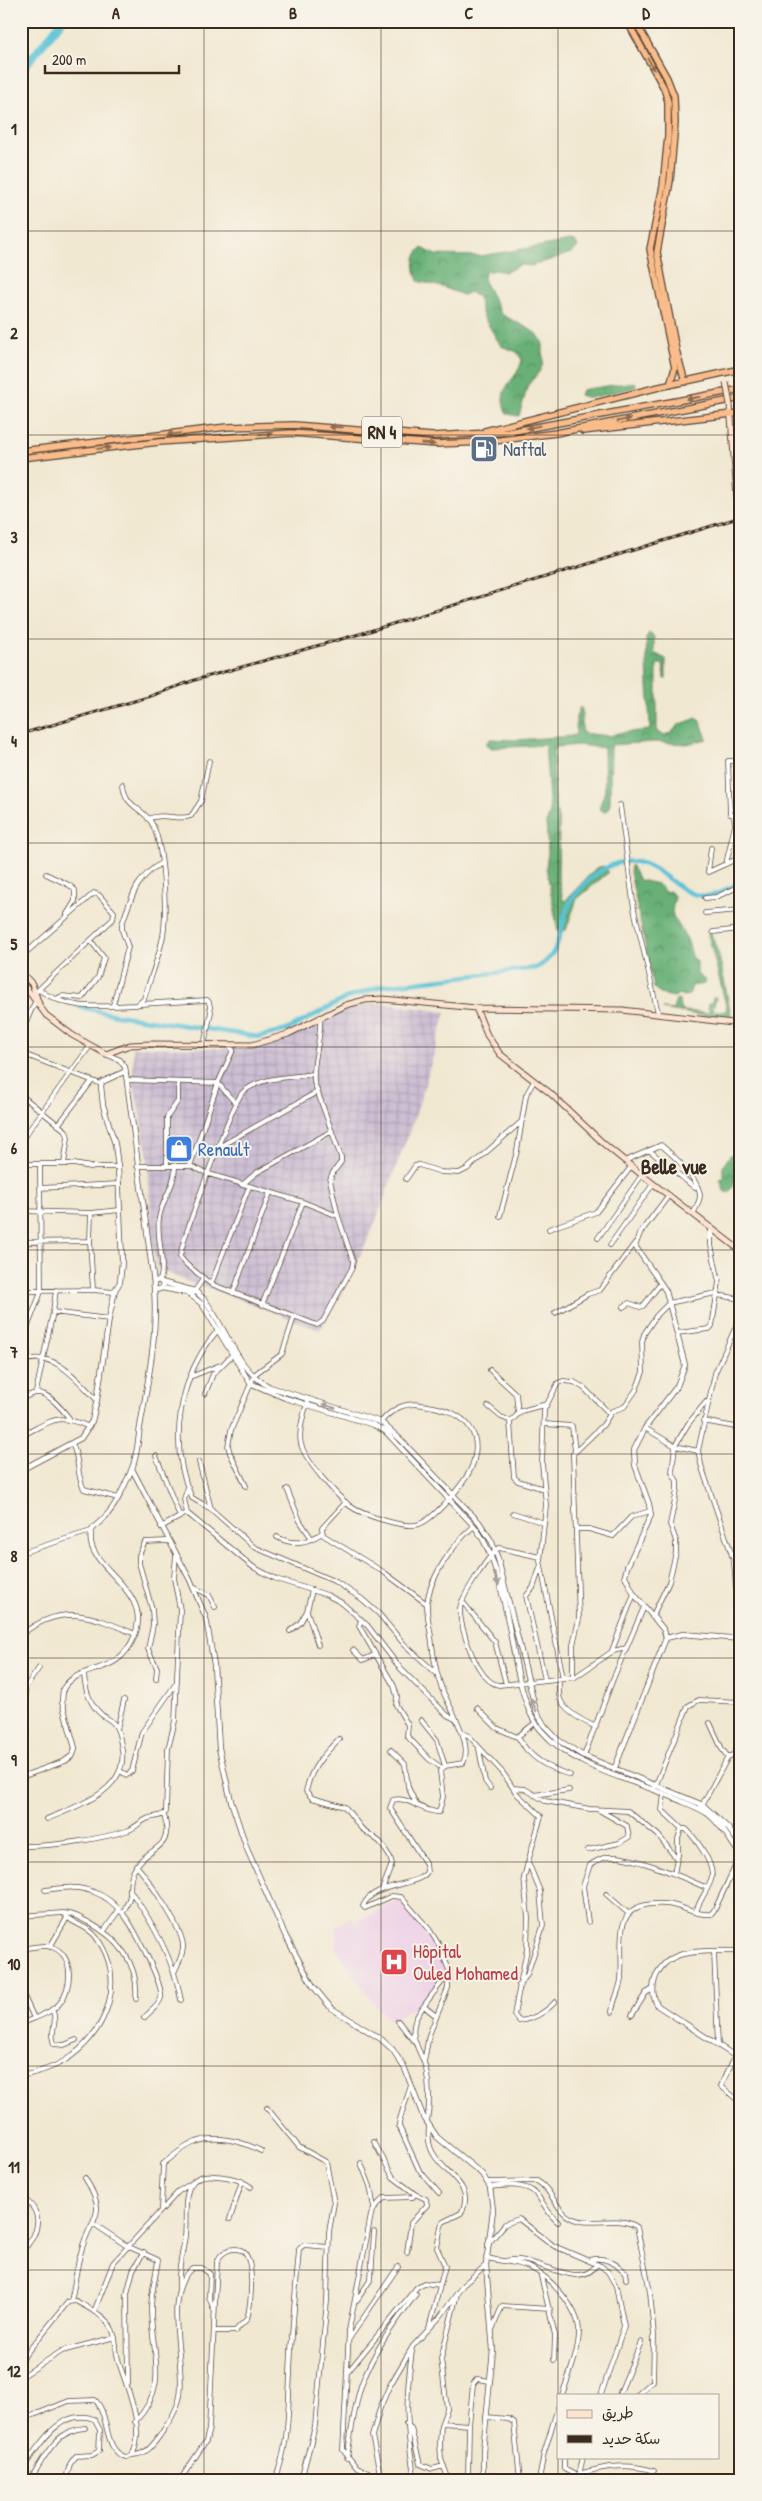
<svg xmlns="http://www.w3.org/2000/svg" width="762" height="2501" viewBox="0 0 762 2501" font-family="'Patrick Hand','Playpen Sans Arabic',sans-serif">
<defs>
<pattern id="industrial-grid" width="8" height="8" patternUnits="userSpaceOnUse" patternTransform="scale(1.25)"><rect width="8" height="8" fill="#ccbed3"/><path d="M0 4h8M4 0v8" fill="none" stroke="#b0a3b5"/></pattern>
<pattern id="forest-crowns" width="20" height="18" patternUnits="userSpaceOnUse" patternTransform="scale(1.25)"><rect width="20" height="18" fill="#68b077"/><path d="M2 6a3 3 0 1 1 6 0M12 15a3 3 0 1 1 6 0" fill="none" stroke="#578f61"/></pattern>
</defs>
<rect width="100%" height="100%" fill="#f7f3e8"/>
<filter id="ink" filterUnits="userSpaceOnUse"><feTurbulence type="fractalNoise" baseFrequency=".02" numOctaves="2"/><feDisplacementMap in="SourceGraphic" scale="10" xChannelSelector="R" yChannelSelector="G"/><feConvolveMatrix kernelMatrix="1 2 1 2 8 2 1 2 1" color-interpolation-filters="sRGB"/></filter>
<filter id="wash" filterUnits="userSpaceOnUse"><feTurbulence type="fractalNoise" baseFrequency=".0096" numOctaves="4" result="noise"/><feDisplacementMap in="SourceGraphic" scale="20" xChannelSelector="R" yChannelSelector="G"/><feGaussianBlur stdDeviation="1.12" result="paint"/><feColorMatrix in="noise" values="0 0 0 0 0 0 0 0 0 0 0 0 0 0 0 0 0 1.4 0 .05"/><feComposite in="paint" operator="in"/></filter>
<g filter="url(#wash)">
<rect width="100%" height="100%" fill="#f1e8d1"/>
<path fill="#eed0e7" d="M399 1900 420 1923 439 1952 446 1973 423 2003 390 2020 375 2005 336 1949 337 1926 351 1917 355 1922Z"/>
<path fill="url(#industrial-grid)" d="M378 1003 446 1012 417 1111 372 1231 341 1295 320 1330 212 1289 190 1283 157 1268 152 1242 148 1158 133 1077V1047L251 1049 276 1043 354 1006Z"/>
<path fill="url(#forest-crowns)" stroke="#526d4a" d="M571 241 576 243 578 247 571 253 531 266 520 265 506 272 494 270 485 272 484 281 501 314 531 330 539 336 543 344V364L539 372 528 385 519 416 507 414C494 386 517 383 522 360L517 352 501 346 483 316 478 297 470 292 463 295 442 287 418 281C414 269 411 257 422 248L436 255 481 256Z
M633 382 636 383V387L590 398 580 395 582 390 587 389Z
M649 633 654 637V653L666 659V679H664L663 664H657V732L663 735 671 733 678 725 697 718 701 722 707 739 687 744 655 742 611 745 610 801 609 809 604 812 599 808 605 791 604 748 578 745 555 747 553 752 555 804 559 823 558 876 563 900 565 901 596 868 603 866 609 872 577 899 566 930 558 931 546 867 548 852 546 823 550 812 545 745 492 748 487 745V742L490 739 517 740 572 736 576 734V717L580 707 582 710V733L610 736 618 733 650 730 646 638Z
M631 865 639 880 658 884 665 892 670 891 675 897 672 910 673 916 687 939 693 958 697 961V974L706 981 704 984 692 986 689 995 683 996 679 994 674 997 660 994 654 988 630 872Z
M710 931 719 955 731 1015 730 1017 716 1018 662 1009 673 1010 676 999 679 1000 680 1009 683 1011 709 1013 708 1004 712 1003 713 998 716 997 713 1010 723 1012 727 1009 708 934Z
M741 1063 740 1136V1139L735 1141 733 1134Z
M736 1154C739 1166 737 1186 728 1193L724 1191 720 1179 725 1177C719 1167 726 1163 730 1155Z"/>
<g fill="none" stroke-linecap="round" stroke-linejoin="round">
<path stroke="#5cc2d9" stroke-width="4.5" d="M80 1007 117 1015 259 1037 287 1030 346 998 382 986 536 968C562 955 558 930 568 907 574 891 596 871 612 865 659 847 674 904 713 895 722 893 732 886 741 882"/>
<path stroke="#5cc2d9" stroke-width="8" d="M21 71 62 21"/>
</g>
</g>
<g filter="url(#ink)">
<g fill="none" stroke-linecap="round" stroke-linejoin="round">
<defs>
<path id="minor" d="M741 761H728L730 814 734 815 735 825 741 823
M620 805 634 909 658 1013
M148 819C164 812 178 821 191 816L201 801 209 761
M711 848 708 872 741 857
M726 864 735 825 741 838
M46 874 69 885 75 890V901L67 914
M705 898 716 897 736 888 741 894
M705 913 741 910
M713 932 741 929
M21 957 94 893 99 895 114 912 113 919 37 991
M39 990C72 1012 99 1006 137 1005L144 999C150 979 159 957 163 936 167 912 164 842 151 822 141 806 125 808 123 784
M56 999 62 996 82 998 98 977 104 958 91 941
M140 1004 207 1000 209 1002 211 1012 204 1045
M113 1005 128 947 122 930V924C132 897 135 879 161 863
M21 1033 35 1002
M21 1053 101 1084
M313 1074C291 1078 262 1076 243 1092 233 1101 182 1239 180 1257L187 1265 211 1284 317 1325 323 1321 352 1268 353 1261 338 1216 330 1180 332 1174 341 1162V1157L314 1082C312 1060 322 1039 320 1017
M127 1080 218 1083 235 1103
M21 1095 66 1131 68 1137 64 1164
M58 1125 92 1081
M21 1141 90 1046
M217 1148 317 1092
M649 1150 695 1188
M625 1161 661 1145C673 1155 698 1178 700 1195 700 1201 696 1208 693 1214
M21 1164H74L91 1167H118
M167 1165V1117L178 1101V1082
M137 1166H190L209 1174 303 1202 338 1216
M190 1166 218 1083 233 1050 229 1046
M406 1179 415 1166 419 1165 441 1172 459 1173 467 1169 522 1121
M242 1185 256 1173 332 1131
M40 1188 119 1184
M21 1211 91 1213 120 1210
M91 1213 90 1241 93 1290
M500 1216 517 1151 526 1095 534 1081
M549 1229 596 1212 631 1167
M598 1238 642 1175
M21 1242 90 1241
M610 1245 653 1184
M160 1281C166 1260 156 1239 159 1218 162 1199 176 1185 175 1165
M211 1284 249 1187
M21 1291 93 1290 114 1292
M233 1293 270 1193
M192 1295 203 1279
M262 1305 303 1202
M623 1307 629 1303 640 1307 643 1306 661 1283
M53 1312 109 1319
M555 1313 588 1294 600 1290 635 1243
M741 1315 715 1373 698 1451 702 1468 734 1561 736 1589 741 1598
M217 1331C179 1376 167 1444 192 1498L211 1509 254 1547 336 1582 362 1599 379 1614 404 1644 436 1673
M677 1333 709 1329 712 1326 719 1282 711 1245V1227
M28 1359 26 1331 41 1292 40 1164
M21 1362C54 1348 77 1380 97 1400
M490 1370 516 1394 518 1413
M190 1377 220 1365
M36 1392 53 1312 56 1290
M205 1394 213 1374 232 1355
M21 1399C26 1397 32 1393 37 1393 48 1392 63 1410 69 1418
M309 1399C304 1411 298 1431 301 1444 305 1461 336 1495 350 1506 362 1515 401 1527 415 1525 431 1524 466 1482 472 1466 484 1433 466 1414 434 1407 423 1405 411 1402 400 1407 393 1410 385 1417 380 1423
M488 1406 501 1417 511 1421
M703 1421 741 1428
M544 1424 572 1426 575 1451
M645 1428 675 1446 688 1424 706 1402
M739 1428 741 1411
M21 1436C52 1421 56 1412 89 1427
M72 1444C80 1458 76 1475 84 1489L118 1498
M156 1456 180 1517
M199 1462 211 1509
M246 1486 230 1453 228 1446 231 1430 255 1374 282 1354 294 1317
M188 1487 184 1499 187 1513 253 1567 276 1579 327 1595 342 1603 367 1625 400 1668 447 1715 455 1719
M287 1489 300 1521 312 1539
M544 1489 518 1481 514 1477 510 1422 521 1411 547 1404
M346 1502 322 1528 323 1535 385 1573 427 1604
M513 1513 544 1523
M161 1527 187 1513
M576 1529H589L613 1536 631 1517 650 1511
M277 1537C293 1546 307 1543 322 1533
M21 1553 91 1531
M540 1557 499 1548C490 1553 460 1599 460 1609 459 1627 478 1683 499 1685L575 1677 613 1651 626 1648
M541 1565 533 1588 526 1596 545 1680
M193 1587 209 1595 215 1607
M312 1590 307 1611 318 1645
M462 1601 495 1642 506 1684
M652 1617 669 1582 676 1552V1541L670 1524 677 1491V1481L672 1472 675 1446 698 1451
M361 1619 359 1626 394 1686 397 1696 396 1705 408 1725 407 1736 429 1759 442 1768
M290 1631 300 1623 307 1611
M21 1635C62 1602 93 1616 135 1634
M353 1650 363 1660 374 1655
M611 1653 634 1594
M559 1678C559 1685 558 1693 560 1699 564 1711 585 1722 596 1727
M563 1678 540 1561 546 1505 542 1463 544 1410 558 1383 563 1381 574 1382 584 1388 610 1414
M573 1678V1645L579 1619 573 1454 603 1425 612 1411 624 1407 636 1390 643 1372 642 1342 644 1334 656 1316 669 1303 711 1294 741 1299
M156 1679 157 1668 148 1649 153 1625 152 1609 139 1563V1555L145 1542 168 1541
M477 1708 497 1728 517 1737 535 1723
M21 1711 26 1709 25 1688 39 1668
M421 1720 437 1740 445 1766
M710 1723 722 1749 728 1757
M117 1729 124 1700
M461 1732 469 1736 503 1773 517 1794 541 1816 528 1862 540 1891 543 1926 527 1975 519 1985
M518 1737C529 1758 548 1768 570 1775
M339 1739C323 1755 311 1768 306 1791L312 1798 345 1807 361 1828 380 1842 390 1857 392 1864 382 1890
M479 1749 485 1781 490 1788
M391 1750 405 1764 408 1787 417 1806
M584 1756 613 1679 644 1607
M120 1771 127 1775 132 1771 142 1732 177 1682
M655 1787 688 1706 699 1700 741 1702
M513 1788 525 1789 545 1801 590 1809 628 1811 658 1835 676 1858 678 1856V1839L681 1829H686C696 1839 716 1865 711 1880 707 1892 699 1900 696 1912
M664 1794 662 1810 682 1829
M534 1795 569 1790
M700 1809 728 1757 741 1751
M47 1819C77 1806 128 1791 122 1750 120 1741 120 1731 114 1724 111 1720 106 1718 102 1715 90 1705 85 1689 84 1674
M21 1846C48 1847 103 1839 129 1830 136 1827 141 1821 149 1818 155 1816 162 1817 166 1812L168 1749 175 1721 180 1610 174 1578 176 1555
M588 1850 619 1843 629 1837 627 1826 599 1810
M528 1862 524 1878 528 1918 527 1949 514 2015 519 2021C534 2019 545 2013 555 2002
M136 1865C148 1879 184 1930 183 1947 183 1956 177 1965 174 1973
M674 1874 677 1858
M129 1889C152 1921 174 1961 181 2000
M45 1890C62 1888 77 1885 94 1892 105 1896 116 1905 124 1915 133 1926 164 1985 161 1998 159 2006 149 2012 144 2018
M606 1894 629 1914
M63 1913C72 1913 79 1917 88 1922 118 1938 139 1963 136 1999
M123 1913C125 1908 129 1901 130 1895 131 1886 129 1881 133 1872 146 1844 175 1854 164 1815
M21 1916 63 1913C70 1924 88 1925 96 1937 128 1979 107 2035 64 2061 52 2068 36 2073 21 2076
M588 1922 583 1886 590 1865C595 1862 601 1858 607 1857 631 1854 684 1878 707 1888
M104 1931 119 1910
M50 1947 67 1918
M21 1949C30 1948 43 1944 52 1947 75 1955 72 1989 59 2004 50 2014 33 2018 21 2024
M714 1952 718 2045
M21 1990 34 2018
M425 2007 436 2016
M52 2009C59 2025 49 2030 54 2044L64 2045 76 2040
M612 2012C613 2000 620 1990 621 1979 624 1939 609 1900 666 1904 681 1905 696 1916 711 1914L715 1909 740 1856
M632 2015 646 1993 653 1989
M398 2021 413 2040
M735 2056 721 2086 741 2103
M424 2062 429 2035 448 1988 449 1970 439 1945 429 1929 401 1897 392 1896 365 1908 363 1906C373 1882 418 1887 427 1872L426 1864 390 1808 393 1800C407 1795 423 1813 439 1812L443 1797 440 1771 445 1766 463 1763C474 1744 449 1707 442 1689 436 1674 434 1660 432 1644 431 1632 427 1619 427 1606 428 1579 454 1543 474 1526
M411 2085C409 2094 398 2120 399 2126L419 2170 439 2193
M267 2108 299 2147 326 2162 334 2203 329 2232 327 2301 315 2426 301 2480
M427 2122C430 2104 430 2087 426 2069 422 2052 409 2040 415 2021 419 2009 440 1986 448 1974
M374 2142 393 2177 415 2194 413 2197 384 2198 376 2206 371 2215 349 2330 343 2450 357 2468 381 2478
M21 2163H27
M361 2163 370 2186 374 2208
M487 2182 537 2181C552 2189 556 2211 571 2218 592 2228 619 2214 637 2227L650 2292 654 2335 653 2381 637 2395
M490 2187C502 2185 527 2183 536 2194 544 2203 548 2214 558 2222
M21 2197C46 2212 39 2235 21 2252
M161 2210 163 2164C173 2156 184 2146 196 2142 216 2134 244 2142 261 2151
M230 2219 242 2181
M94 2224 127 2246 158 2260C156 2276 151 2292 151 2309 151 2355 171 2383 135 2422
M488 2244 505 2224 519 2219 554 2246 601 2266 608 2272 616 2286 624 2326 601 2395
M407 2252 411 2223 427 2205 426 2199 415 2194
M486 2258C500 2261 518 2262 531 2268 551 2278 579 2309 579 2331 579 2352 569 2375 562 2395
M590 2260C603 2256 616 2263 625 2272L626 2279
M506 2261C534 2252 578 2294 597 2264
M541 2276 555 2335 554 2360
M179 2289C177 2271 183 2253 185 2236 188 2211 177 2171 216 2176 229 2177 240 2179 251 2187
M357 2300 371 2279 374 2232
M71 2301C75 2285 76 2268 81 2252 90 2215 110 2218 85 2178
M94 2312 113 2263 179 2191 190 2184
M429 2328 445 2266 437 2248 441 2226 443 2222 461 2213C477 2186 443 2173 433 2153 428 2145 428 2135 429 2126
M492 2330 502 2306 550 2309
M349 2339 398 2267
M412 2351C405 2399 406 2432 415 2480
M21 2360 68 2302 76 2301C88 2308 106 2316 112 2329 117 2338 115 2349 118 2359 125 2384 147 2430 132 2455L126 2457C103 2452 110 2414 95 2400L69 2401 21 2420
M347 2373 417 2287 424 2283 440 2285
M21 2377 62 2351 115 2337
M128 2384 127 2294 133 2270 144 2252
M619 2395 641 2342
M486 2417 508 2419 514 2422 520 2480
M442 2423 469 2425
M406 2424 411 2428 420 2464 432 2469 444 2466
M21 2433 25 2428
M132 2455C147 2455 153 2445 161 2434 169 2422 177 2410 180 2396 186 2360 161 2295 192 2268H202L210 2274 209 2297 214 2310
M564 2457V2469L579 2477
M347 2458C351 2434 354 2406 362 2383 374 2350 396 2321 416 2294
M21 2471C38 2447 59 2407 94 2419L100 2430 99 2451 92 2455 76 2456 70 2464 66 2478
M579 2474C605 2466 628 2463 654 2471
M381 2478 372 2436 380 2408 389 2387 413 2346 440 2317 463 2285 486 2265
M30 2480C44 2458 56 2429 85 2428
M180 2480 206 2441 209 2429 217 2262C221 2252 230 2247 241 2250 256 2257 251 2304 247 2319L235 2331H214
M275 2480C289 2446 288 2410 290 2375 291 2333 296 2291 299 2249L304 2245 329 2247
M449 2480 441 2459 440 2444 441 2425 447 2409 441 2359 457 2294
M468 2480 469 2425 473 2384 477 2379 490 2381
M539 2480 544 2453 558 2407
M578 2480 583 2457"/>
<path id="tertiary" d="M106 1054 120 1060 125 1067 154 1284
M153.5 1285a4.5 4.5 0 1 1 9 0a4.5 4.5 0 1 1-9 0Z
M161 1282 195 1291 204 1299C227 1328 236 1370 270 1387L381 1422 400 1439 479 1522 492 1542 498 1559 536 1711 545 1726 558 1740 582 1755 703 1805 728 1828 741 1846
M162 1288 188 1293 202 1304 250 1383 285 1398 374 1425 385 1431 474 1526C502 1560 509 1634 519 1678 524 1696 528 1715 541 1730 574 1769 629 1778 674 1798 685 1803 698 1807 708 1814 722 1825 731 1842 741 1856
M132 1469 190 1580 206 1618 214 1665 219 1748 231 1801 247 1849 285 1935 313 1986 331 2008 381 2039 393 2050 405 2069 423 2116 437 2137 482 2174 490 2187 493 2210 486 2265 493 2350 483 2451V2480
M21 1470 81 1438 92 1421 97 1400 109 1319 115 1290 120 1282 122 1261 118 1167 115 1144 103 1105 101 1086 102 1082 126 1071
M666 1638 683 1634 741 1639
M614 1770 666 1638 664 1630 634 1594 625 1576 627 1567 651 1515 649 1504 635 1465 634 1450 645 1428 677 1386 685 1365 666 1291 635 1246 640 1233 669 1195
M21 1777 65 1761 73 1755 75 1748 62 1702 63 1689C79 1662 118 1679 135 1635 153 1588 85 1568 91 1534 91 1527 101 1522 105 1517 117 1504 124 1487 131 1471 137 1458 138 1441 140 1427 148 1381 158 1334 154 1288
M741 1951C711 1952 667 1944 655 1979 652 1988 653 1998 658 2006L741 2060"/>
<path id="secondary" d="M730 405 739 522 741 581
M21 972 32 984 40 1007
M21 981 46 1015 72 1035 106 1054 130 1045 151 1044 252 1045 288 1034 346 1005 365 1000 383 999 476 1008 622 1010 741 1024
M476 1008 487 1035 500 1054 550 1093 604 1144 642 1175 741 1251
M44 2480H69"/>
<path id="trunk" d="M627 21 664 88 668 102V136L663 186 650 249 675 368 670 385
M635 21 667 78 674 96 675 123 670 181 657 252 676 350 685 382
M485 431 655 388 741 369
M583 431 741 413
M21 451 227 427 294 425 432 436 509 432 741 389
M21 458 159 442 291 433 436 444 486 442 556 433 741 398"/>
</defs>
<use href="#minor" stroke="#564639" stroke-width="5.5"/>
<use href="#tertiary" stroke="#564639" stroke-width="6"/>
<use href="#secondary" stroke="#564639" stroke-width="7"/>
<use href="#trunk" stroke="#564639" stroke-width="8"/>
<use href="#minor" stroke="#fff" stroke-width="4"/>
<use href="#tertiary" stroke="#fff" stroke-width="4.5"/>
<use href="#secondary" stroke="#fde4d0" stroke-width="5"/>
<use href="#trunk" stroke="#f9bc8a" stroke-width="5.5"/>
<defs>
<path id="rail" d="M21 734 148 697 195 680 363 633 741 517"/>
</defs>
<use href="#rail" stroke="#3b2a1e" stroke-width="3"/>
<use href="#rail" stroke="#f7f3e8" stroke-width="1" stroke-dasharray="4" stroke-linecap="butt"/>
<defs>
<path id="secondary-bridge" d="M726 382 730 405"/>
</defs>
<use href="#secondary-bridge" stroke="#564639" stroke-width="7" stroke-linecap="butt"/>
<use href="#secondary-bridge" stroke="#fde4d0" stroke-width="5"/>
</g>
<defs><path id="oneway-solid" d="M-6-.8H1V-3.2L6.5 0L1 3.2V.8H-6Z" transform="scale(1.25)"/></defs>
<g fill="#906c4f">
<use href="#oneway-solid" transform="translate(651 64) rotate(61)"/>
<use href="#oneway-solid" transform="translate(693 398) rotate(170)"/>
<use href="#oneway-solid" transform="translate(624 420) rotate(-11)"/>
<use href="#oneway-solid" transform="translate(336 427) rotate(-177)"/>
<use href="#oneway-solid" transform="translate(533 427) rotate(169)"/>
<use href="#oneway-solid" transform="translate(174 434) rotate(174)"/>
<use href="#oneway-solid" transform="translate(266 434) rotate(-3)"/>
<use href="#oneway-solid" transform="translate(428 444) rotate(3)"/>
<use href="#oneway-solid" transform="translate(104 448) rotate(-7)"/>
</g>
<g fill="#a79f9a">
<use href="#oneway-solid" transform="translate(329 1406) rotate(-163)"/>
<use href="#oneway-solid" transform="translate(497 1579) rotate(76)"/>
<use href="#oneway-solid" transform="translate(534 1705) rotate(-110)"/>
</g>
</g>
<path fill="none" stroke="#3b2a1e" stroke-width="1" stroke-opacity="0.55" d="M204 21V2480M381 21V2480M558 21V2480M21 231H741M21 435H741M21 639H741M21 843H741M21 1047H741M21 1250H741M21 1454H741M21 1658H741M21 1862H741M21 2066H741M21 2270H741"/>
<defs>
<symbol id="fuel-square" viewBox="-11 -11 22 22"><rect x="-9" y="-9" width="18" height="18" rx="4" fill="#5c6f8a" stroke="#f7f3e8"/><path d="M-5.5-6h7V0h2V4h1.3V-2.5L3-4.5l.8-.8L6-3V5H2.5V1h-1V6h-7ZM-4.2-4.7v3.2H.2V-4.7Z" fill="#fff"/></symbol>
<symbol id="shop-square" viewBox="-11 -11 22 22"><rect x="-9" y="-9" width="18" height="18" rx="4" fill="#3f7fe0" stroke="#f7f3e8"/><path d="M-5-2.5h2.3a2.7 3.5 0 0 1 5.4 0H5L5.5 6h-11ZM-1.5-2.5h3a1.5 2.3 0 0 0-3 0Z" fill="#fff"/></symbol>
<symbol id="hospital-square" viewBox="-11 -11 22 22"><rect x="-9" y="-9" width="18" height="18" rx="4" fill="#e0444e" stroke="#f7f3e8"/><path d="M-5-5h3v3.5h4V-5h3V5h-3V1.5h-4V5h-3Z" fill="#fff"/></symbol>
</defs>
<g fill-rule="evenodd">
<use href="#fuel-square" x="468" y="433" width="32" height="32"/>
<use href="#shop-square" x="163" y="1133" width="32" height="32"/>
<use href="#hospital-square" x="378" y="1946" width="32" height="32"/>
</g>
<g text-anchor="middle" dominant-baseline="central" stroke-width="4" stroke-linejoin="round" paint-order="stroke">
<rect fill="#f7f3e8" stroke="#73665b" stroke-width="1" x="362" y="416.5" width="40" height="31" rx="4"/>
<g font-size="18" font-weight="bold" fill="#3b2a1e">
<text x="382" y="432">RN 4</text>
</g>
<g font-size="19" fill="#4e5e75" stroke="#f7f3e8" text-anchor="start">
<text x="503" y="449">Naftal</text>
</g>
<g font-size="19" fill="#366cbe" stroke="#f7f3e8" text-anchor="start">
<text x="198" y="1149">Renault</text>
</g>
<g font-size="19" fill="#be3a42" stroke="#f7f3e8" text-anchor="start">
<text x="413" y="1951">Hôpital<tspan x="413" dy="22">Ouled Mohamed</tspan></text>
</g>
<g font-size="21" font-weight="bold" fill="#3b2a1e" stroke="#f7f3e8">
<text x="674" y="1166">Belle vue</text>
</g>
</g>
<rect width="762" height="2501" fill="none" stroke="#f7f3e8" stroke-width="55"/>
<rect x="557" y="2394" width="162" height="65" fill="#f7f3e8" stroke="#aca397"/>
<rect x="567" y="2410" width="25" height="8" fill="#fde4d0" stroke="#aca397"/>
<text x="602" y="2418" font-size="15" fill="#3b2a1e">طريق</text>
<rect x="567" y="2435" width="25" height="8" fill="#3b2a1e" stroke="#aca397"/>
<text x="602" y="2444" font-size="15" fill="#3b2a1e">سكة حديد</text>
<path d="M45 65v8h134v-8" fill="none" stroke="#3b2a1e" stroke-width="2.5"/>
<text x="52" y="65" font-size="15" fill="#3b2a1e" stroke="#f7f3e8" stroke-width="4" paint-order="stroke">200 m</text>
<rect x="28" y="28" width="706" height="2446" fill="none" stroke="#3b2a1e" stroke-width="2"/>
<g font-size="16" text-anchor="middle" font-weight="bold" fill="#3b2a1e">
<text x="116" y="19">A</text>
<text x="293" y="19">B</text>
<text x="469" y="19">C</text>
<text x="646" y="19">D</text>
<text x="14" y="135">1</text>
<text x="14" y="339">2</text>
<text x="14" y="543">3</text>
<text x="14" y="747">4</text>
<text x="14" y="950">5</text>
<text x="14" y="1154">6</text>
<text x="14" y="1358">7</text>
<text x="14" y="1562">8</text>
<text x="14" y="1766">9</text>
<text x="14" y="1970">10</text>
<text x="14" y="2173">11</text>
<text x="14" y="2377">12</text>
</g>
</svg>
